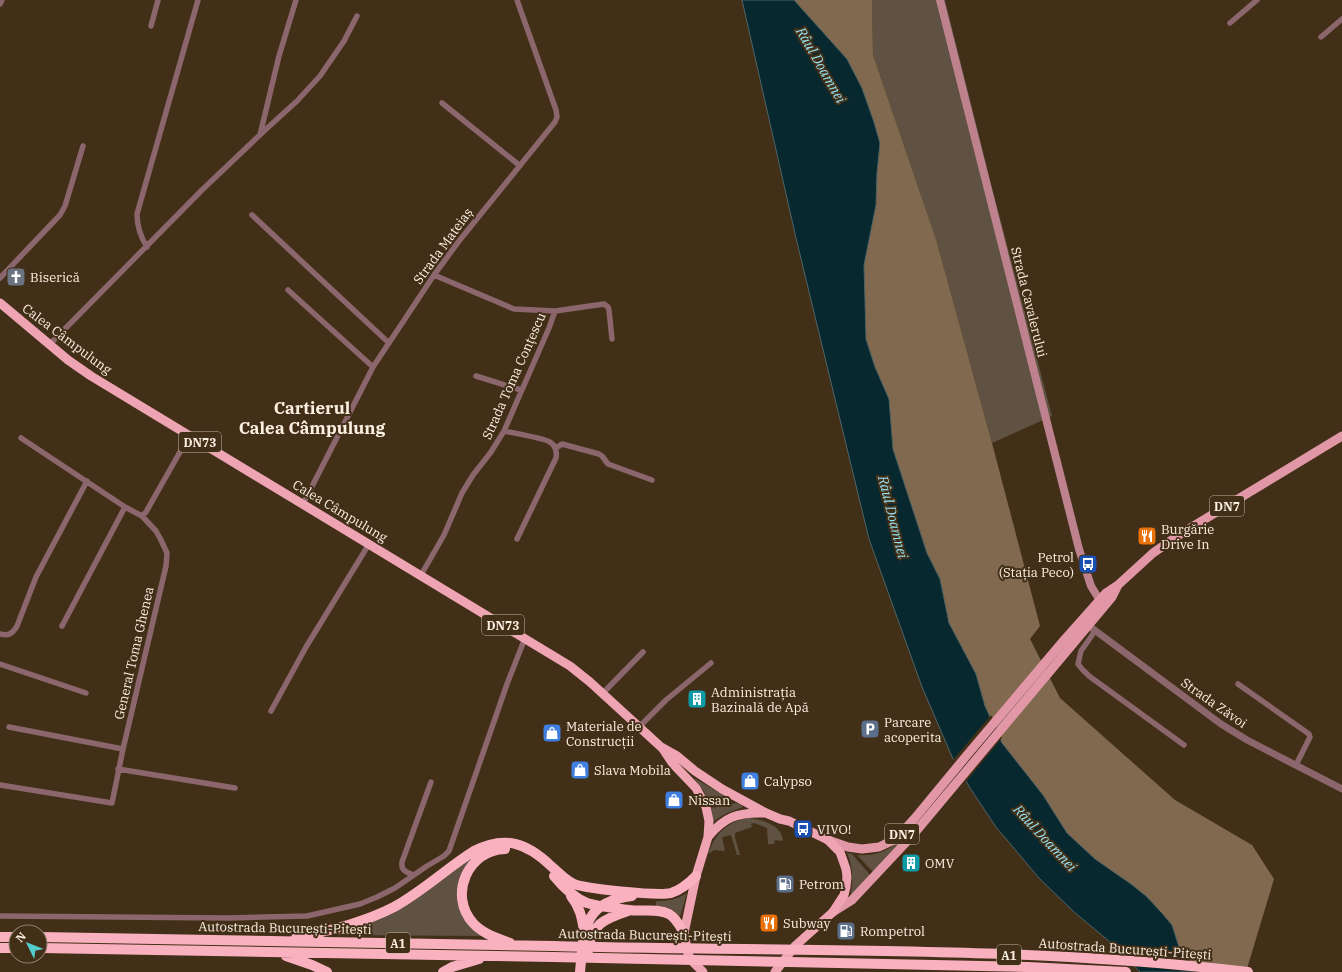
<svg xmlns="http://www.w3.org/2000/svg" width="1342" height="972" viewBox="0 0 1342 972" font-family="'IBM Plex Serif',serif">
<rect width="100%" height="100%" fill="#422f18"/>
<path fill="#605242" d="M872 0H945L990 180 1052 416 992 443 936 239 873 55Z
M694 778 732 800 710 805 703 790Z
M736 803 742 805 743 807 727 813 712 822 711 808Z
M749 818C763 820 782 825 783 841L775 840 774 844H768L767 828 754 823 751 824 752 827 735 833V837L740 855H737L731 835 722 837 725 851 714 850 708 854C715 834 727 821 749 818Z
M918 822H919L874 873 857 855C887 857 898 843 918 822Z
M480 851 459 898 488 936 330 935 356 925Z
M847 853 852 854 871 876 850 898C853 882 854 869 847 853Z
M687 893 680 917C672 909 667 906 656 906V901C668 901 676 900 687 893Z"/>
<path fill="#80694e" d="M794 0H872L873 55 936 239 992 443 1040 626 1030 639 1060 698 1175 800 1252 845 1274 879 1246 972H1196L1180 950 1172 925 1161 912 1146 896 1131 884 1095 859 1067 833 1043 795 1002 743 985 706 976 674 949 623 940 579 927 553 893 449 889 399 875 367 866 339 864 265 876 205 877 173 880 143 805 13Z"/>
<path fill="#07282f" stroke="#506465" d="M742 0H794L847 59 862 88 874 122 880 143 877 173 876 205 864 265 866 339 875 367 889 399 893 449 927 553 940 579 949 623 976 674 985 706 1002 743 1043 795 1067 833 1095 859 1131 884 1146 896 1161 912 1172 925 1180 950 1196 972H1140L1122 952 1074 912 1039 878 996 827 970 788 953 759 922 687 869 539 796 238Z"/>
<path fill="#422f18" d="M991 715 1002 738 965 783 952 761Z
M1118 952 1188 957 1198 972 1132 966Z"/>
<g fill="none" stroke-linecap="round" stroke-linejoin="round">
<path stroke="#8c666d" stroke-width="5.5" d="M0 4 2 0
M1230 23 1257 0
M151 26 158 0
M1321 37 1342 19
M442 103 519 165
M260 135 279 56 296 0
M252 215 389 343
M147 247C140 236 137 227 137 214L198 0
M434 275 514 309 555 311 604 304 608 307 609 310 612 339
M0 278 60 215 65 206 83 146
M288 290 373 367
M49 345 202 190 264 131 297 101 320 76 344 41 357 16
M476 376 521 390
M504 431C513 433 544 438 550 442 556 446 557 452 556 458L517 539
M556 448 562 444 599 454 602 456 608 464 652 480
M303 504 373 367 434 275 459 241 555 122 557 117 556 110 517 0
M142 516 146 512 189 436
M421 575 444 535 462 493 473 475 491 452 504 431 549 328 555 311
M62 626 125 507
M1095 631 1081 651 1078 664 1082 669 1089 676 1184 745
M0 634C9 636 12 634 17 626L36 577 87 481
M0 664 86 693
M1238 684 1309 734 1310 737 1296 765
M603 693 643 652
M271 711 306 647 369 544
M9 727 123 749
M639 727 666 700 711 663
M118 769 235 788
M0 785 112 803 123 749 166 566 167 553 161 540 156 531 142 516 125 507 21 438
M414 875C406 872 401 871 402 862L431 782
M0 916 228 918 307 916 360 904 377 897 395 888 427 866 444 856 449 851 507 684 525 638"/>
<path stroke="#8c666d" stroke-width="7" d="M1085 623 1221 724 1247 740 1342 789"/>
<path stroke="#bd828e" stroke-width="8" d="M940 0 1079 549 1091 586 1102 604"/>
<path stroke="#e297a7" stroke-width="9" d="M828 840 848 847 862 849 879 847 896 839 915 818 967 755 1065 639 1106 593 1118 585 1153 553 1182 533 1342 436
M833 912 852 900 912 836 1112 597 1118 585"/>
<path stroke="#eea4b3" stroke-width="9" d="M0 303 68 360 91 376 570 666 590 682 661 747 677 756 695 771 722 789 766 813 780 819 789 821 828 840 840 852 846 869 847 877 846 887 844 895 833 912 795 946 775 972
M663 749 673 764 696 788 706 807 709 821 708 837 696 876 684 933 688 954 692 961 703 972
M708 837C724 817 738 812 764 813"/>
<path stroke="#fab1bf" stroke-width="10" d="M505 849C468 850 448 895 473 923 483 934 497 938 510 943
M554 876C563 887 574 898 587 903 600 907 616 908 629 910 642 912 657 908 669 914 676 918 680 926 684 933
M571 896C580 907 582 918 584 931
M0 937H16
M40 937 553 946
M296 938C330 930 363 923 394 907 423 891 447 868 474 851 505 835 527 843 551 866 558 872 564 879 572 883 582 889 659 896 671 893 681 890 689 883 696 876
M0 948H16
M40 948 553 957
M588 951C591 924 604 919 628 911
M286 956 312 965 327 972
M789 962 1028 967 1126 972
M443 972 452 967 479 959
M580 972C584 931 582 902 632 896"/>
<path stroke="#fab1bf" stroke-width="10" d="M553 946C785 952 1017 945 1248 972
M553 957 789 962"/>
</g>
<defs>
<symbol id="church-square" viewBox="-11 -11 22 22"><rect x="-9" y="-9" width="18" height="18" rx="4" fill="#6b7280" stroke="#422f18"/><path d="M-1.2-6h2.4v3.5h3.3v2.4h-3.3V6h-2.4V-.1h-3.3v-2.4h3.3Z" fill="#fff"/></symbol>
<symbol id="restaurant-square" viewBox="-11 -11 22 22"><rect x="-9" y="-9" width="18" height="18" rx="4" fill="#e8710a" stroke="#422f18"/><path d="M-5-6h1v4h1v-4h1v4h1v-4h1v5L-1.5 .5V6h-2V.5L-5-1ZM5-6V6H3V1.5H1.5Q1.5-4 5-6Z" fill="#fff"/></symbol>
<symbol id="bus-square" viewBox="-11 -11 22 22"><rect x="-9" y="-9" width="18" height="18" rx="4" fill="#1a4fb4" stroke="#422f18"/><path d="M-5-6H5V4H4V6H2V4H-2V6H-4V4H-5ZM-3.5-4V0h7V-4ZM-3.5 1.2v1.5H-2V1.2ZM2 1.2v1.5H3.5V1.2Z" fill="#fff"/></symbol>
<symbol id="building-square" viewBox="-11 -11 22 22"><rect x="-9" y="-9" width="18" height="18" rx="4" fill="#0f9aa8" stroke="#422f18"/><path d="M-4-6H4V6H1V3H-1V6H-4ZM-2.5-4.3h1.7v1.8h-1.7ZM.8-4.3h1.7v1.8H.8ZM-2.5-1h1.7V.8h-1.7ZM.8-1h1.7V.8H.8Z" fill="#fff"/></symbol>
<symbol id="parking-square" viewBox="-11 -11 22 22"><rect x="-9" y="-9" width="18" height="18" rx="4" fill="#5c6f8a" stroke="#422f18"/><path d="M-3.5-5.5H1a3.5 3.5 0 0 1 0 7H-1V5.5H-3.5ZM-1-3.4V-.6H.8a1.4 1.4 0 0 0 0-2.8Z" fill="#fff"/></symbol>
<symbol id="shop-square" viewBox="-11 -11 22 22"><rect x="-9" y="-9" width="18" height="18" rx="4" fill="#3f7fe0" stroke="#422f18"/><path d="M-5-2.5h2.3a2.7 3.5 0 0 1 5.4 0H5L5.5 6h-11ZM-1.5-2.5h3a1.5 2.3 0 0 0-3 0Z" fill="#fff"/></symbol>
<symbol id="fuel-square" viewBox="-11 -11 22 22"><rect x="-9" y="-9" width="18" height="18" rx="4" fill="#5c6f8a" stroke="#422f18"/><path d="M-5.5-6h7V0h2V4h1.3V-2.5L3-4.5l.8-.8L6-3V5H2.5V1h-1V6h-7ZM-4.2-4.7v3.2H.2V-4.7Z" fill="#fff"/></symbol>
</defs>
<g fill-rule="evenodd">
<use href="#church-square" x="5" y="266" width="22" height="22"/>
<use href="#restaurant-square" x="1136" y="525" width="22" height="22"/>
<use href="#bus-square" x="1077" y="553" width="22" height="22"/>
<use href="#building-square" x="686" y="688" width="22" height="22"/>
<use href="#parking-square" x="859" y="718" width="22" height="22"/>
<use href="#shop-square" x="541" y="722" width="22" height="22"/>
<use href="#shop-square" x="569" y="759" width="22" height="22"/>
<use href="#shop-square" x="739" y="770" width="22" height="22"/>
<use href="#shop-square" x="663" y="789" width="22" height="22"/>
<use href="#bus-square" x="792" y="818" width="22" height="22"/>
<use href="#building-square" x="900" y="852" width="22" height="22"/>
<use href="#fuel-square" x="774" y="873" width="22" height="22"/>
<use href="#restaurant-square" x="758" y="912" width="22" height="22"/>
<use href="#fuel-square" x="835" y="920" width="22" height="22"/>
</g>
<g text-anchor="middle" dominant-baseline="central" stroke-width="4" stroke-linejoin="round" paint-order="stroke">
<g fill="#422f18" stroke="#c4b6a5" stroke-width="1">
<rect x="179" y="432" width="42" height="20" rx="3"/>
<rect x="1210" y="496" width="34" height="20" rx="3"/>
<rect x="482" y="615" width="42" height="20" rx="3"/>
<rect x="885" y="824" width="34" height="20" rx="3"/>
<rect x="386" y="933" width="24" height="20" rx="3"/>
<rect x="997" y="945" width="24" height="20" rx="3"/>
</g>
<g font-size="12" font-weight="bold" fill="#fcf0e2">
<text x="200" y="442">DN73</text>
<text x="1227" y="506">DN7</text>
<text x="503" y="625">DN73</text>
<text x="902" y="834">DN7</text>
<text x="398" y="943">A1</text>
<text x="1009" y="955">A1</text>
</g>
<g font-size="13" fill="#fcf0e2" stroke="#422f18">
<text transform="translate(443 246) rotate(-54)">Strada Mateiaș</text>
<text transform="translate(1029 302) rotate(76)">Strada Cavalerului</text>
<text transform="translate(67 339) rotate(37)">Calea Câmpulung</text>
<text transform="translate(514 376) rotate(-66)">Strada Toma Conțescu</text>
<text transform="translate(340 511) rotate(31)">Calea Câmpulung</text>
<text transform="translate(134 653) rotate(-77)">General Toma Ghenea</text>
<text transform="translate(1214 703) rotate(35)">Strada Zăvoi</text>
<text transform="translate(285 928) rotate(1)">Autostrada București-Pitești</text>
<text transform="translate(645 935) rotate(1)">Autostrada București-Pitești</text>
<text transform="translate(1125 949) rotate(4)">Autostrada București-Pitești</text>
</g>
<g font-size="13" fill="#fcf0e2" stroke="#422f18" text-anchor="start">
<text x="30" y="277">Biserică</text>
<text x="1161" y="529">Burgărie<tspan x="1161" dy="15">Drive In</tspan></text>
<text x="1074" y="557" text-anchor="end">Petrol<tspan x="1074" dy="15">(Stația Peco)</tspan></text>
<text x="711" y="692">Administrația<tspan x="711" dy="15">Bazinală de Apă</tspan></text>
<text x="884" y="722">Parcare<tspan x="884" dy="15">acoperita</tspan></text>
<text x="566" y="726">Materiale de<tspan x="566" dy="15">Construcții</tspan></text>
<text x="594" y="770">Slava Mobila</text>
<text x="764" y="781">Calypso</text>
<text x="688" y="800">Nissan</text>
<text x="817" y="829">VIVO!</text>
<text x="925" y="863">OMV</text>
<text x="799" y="884">Petrom</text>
<text x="783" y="923">Subway</text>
<text x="860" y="931">Rompetrol</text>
</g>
<g font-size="14" font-style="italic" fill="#96e3f4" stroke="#422f18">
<text transform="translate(821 65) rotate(60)">Râul Doamnei</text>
<text transform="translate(893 517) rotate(76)">Râul Doamnei</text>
<text transform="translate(1045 838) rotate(47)">Râul Doamnei</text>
</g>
<g font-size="17" font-weight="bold" fill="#fcf0e2" stroke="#422f18">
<text x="312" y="408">Cartierul<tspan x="312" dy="20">Calea Câmpulung</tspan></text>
</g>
</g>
<g transform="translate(28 944) rotate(313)"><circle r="19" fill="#422f18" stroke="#8c7c69"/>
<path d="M0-3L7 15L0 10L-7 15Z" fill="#53cdcb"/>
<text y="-6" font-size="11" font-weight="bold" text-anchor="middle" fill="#fcf0e2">N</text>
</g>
</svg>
